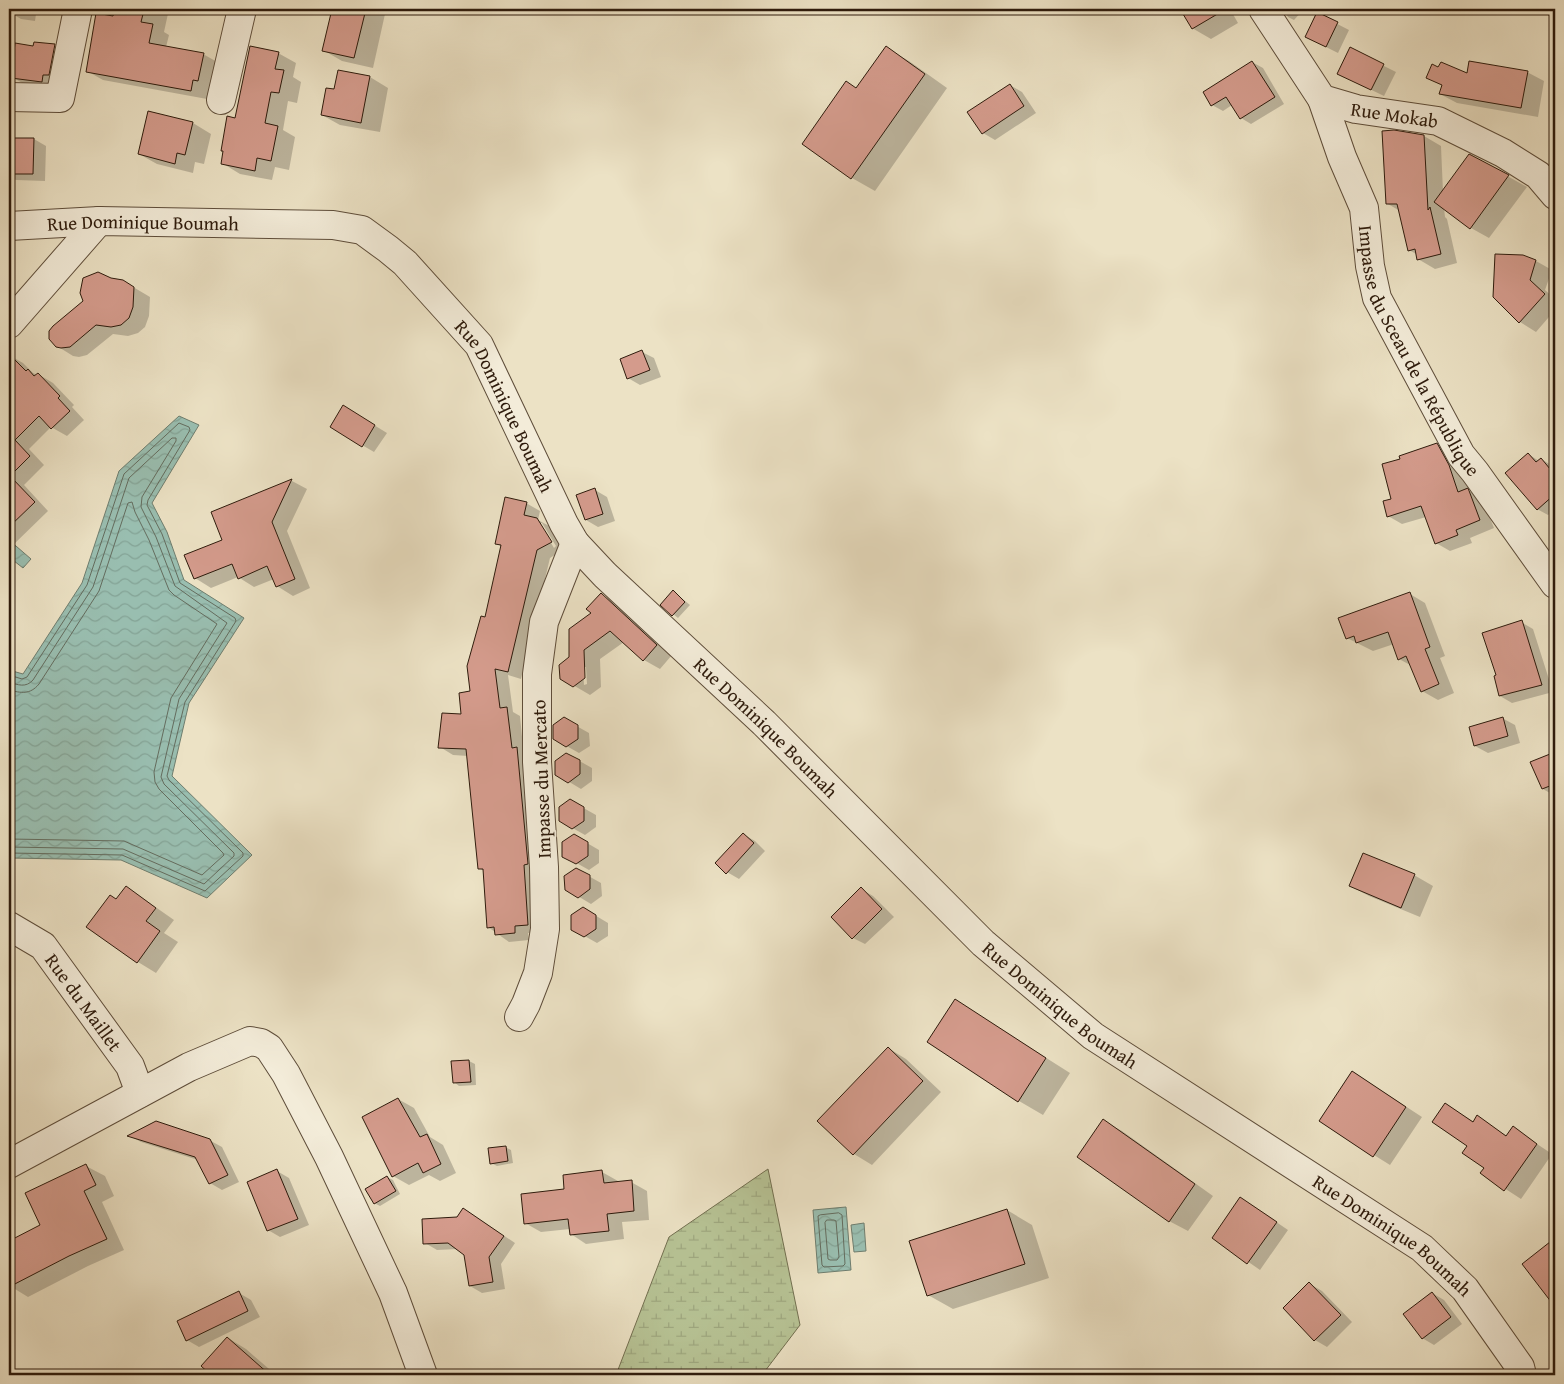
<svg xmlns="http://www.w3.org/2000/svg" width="1564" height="1384" viewBox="0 0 1564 1384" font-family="'Gentium Book Plus',serif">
<defs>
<pattern id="wetland-marsh" width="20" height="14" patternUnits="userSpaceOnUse" patternTransform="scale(1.25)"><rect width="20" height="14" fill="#b7c395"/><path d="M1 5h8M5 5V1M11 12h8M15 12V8" fill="none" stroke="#9ea77f"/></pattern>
<pattern id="water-waves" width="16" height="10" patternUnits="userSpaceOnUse" patternTransform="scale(1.25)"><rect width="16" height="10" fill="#99beb0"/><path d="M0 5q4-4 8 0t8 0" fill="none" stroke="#84a396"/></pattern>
</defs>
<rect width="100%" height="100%" fill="#ece2c5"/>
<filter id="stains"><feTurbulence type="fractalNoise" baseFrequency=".004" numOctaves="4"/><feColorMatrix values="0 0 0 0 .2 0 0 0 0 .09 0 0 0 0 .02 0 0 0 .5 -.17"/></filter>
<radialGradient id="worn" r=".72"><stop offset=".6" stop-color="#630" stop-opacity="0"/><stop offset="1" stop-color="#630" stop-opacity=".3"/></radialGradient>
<path fill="url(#wetland-marsh)" stroke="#726f50" d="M768 1169 800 1325 762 1375H616L669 1237Z"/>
<path fill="url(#water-waves)" stroke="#6e7d6e" d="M179 416 199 425 152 503 167 532 184 580 244 618 189 703 172 776 252 855 207 898 121 860 9 858V670L23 674 82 583 119 471Z
M9 540 31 559 23 568 9 557Z
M846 1207 851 1270 818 1273 813 1210Z
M864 1223 866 1251 854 1252 851 1225Z"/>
<path fill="#0003" fill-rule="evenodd" d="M9 9H46V15L36 14 35 21 21 19 9 12Z
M98 9H169L164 32 169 35 166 47 203 54 219 63 214 90 209 88 207 99 103 80 87 71Z
M333 9H375L385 14 373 68 342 61 323 50Z
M1181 9H1230L1238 23 1211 39 1192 28Z
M1283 9H1304L1294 20 1288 17Z
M1318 14 1349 30 1338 53 1318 43Z
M54 46 67 53 54 88 24 84 12 77 34 47Z
M886 48 909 61 947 88 875 191 852 178 804 143 857 89Z
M1350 49 1396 72 1384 96 1351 80Z
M278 53 296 63 293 77 301 82 297 103 288 101 283 130 295 137 289 170 275 167 272 180 240 174 222 163 236 119Z
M1252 62 1263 68 1284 104 1251 124 1241 118 1232 105 1223 111 1212 105Z
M1527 72 1544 81 1538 117 1457 103 1440 94 1443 86 1428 78Z
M370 77 388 88 380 132 340 125 322 115 335 90Z
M1010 85 1022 92 1036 113 995 140 983 133Z
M149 113 193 123 211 134 204 164 195 162 193 173 157 164 139 154Z
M1424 136 1441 146 1443 192 1470 155 1527 187 1489 238 1471 228 1444 208 1445 217 1447 219 1457 263 1435 269 1418 259V255L1409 250 1400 211 1388 204Z
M9 139H34L46 146 45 181 16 180 9 176Z
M1536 261 1552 270 1545 290 1555 299V310L1536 332 1520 322 1495 296Z
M111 279 123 281 150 297 149 316 145 327 138 333 128 336 113 334 87 355 79 357 73 356 57 346Z
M642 352 654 358 661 377 640 385 628 378Z
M9 355 23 363 33 373 37 375 38 374 53 383 74 405 72 407 84 420 67 436 51 427 29 449 44 465 24 485 48 511 11 547 9 546Z
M356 414 387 433 374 452 362 445Z
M1437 444 1451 452 1463 474 1469 491 1482 498 1494 528 1470 538 1472 543 1450 551 1436 543 1426 517 1402 524 1388 516 1402 460Z
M1528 454 1539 461 1541 459 1551 465 1555 470V509L1548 515 1537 509Z
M292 481 307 489 287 531 310 588 293 596 277 586 274 579 254 587 238 577 211 588 195 578 186 556 224 541 213 513Z
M595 490 607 497 615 521 598 527 586 520Z
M526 503 540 511 538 520 551 527 564 549 550 558 521 679 508 675 513 712 520 716 541 932 528 933 529 940 509 942 488 927 484 871 479 868 468 756 453 755 440 747 462 716 472 692 502 547 496 543ZM539 523H542L556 546 554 548Z
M674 592 690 605 678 618 662 605Z
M601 594 617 604 672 655 660 669 644 660 624 642 600 659 601 687 590 695 561 678ZM583 667H586L587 684 584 685Z
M1410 594 1425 603 1445 656 1440 658 1454 693 1438 700 1422 691 1412 666 1399 659 1394 644 1373 651 1347 638Z
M1521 622 1533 629 1553 692 1512 703 1500 696Z
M1502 718 1515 725 1520 743 1488 753 1475 746Z
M564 719 589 733 590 746 579 753 554 739Z
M1555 753V796L1543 789 1532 763Z
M567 754 592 768V781L581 789 556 774Z
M571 801 596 815V827L585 835 560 821Z
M743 834 755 841 765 851 739 879 727 872Z
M587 843 599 850V863L589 870 564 856Z
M1363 855 1414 875 1433 886 1420 917 1369 896 1350 886Z
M576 869 601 883 602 896 591 904 566 889Z
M126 888 144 899 174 920 164 933 178 942 156 973 138 962 88 927 117 901Z
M861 889 873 896 894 917 865 944 853 938Z
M583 908 608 923V936L597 943 572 929Z
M955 1000 1070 1073 1043 1115 1019 1101Z
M888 1048 906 1059 941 1092 872 1165 854 1154Z
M469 1061 475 1064 476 1085 459 1086 454 1082 453 1062Z
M1353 1072 1422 1117 1390 1165 1374 1155Z
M398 1099 414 1108 430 1137 443 1145 456 1173 440 1181 429 1175 409 1185 393 1176Z
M1445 1104 1474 1122 1477 1117 1507 1136 1513 1128 1552 1154 1521 1199 1481 1173 1485 1168 1469 1145Z
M1103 1121 1122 1131 1213 1196 1188 1231 1169 1221Z
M130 1136 209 1140 222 1147 239 1182 222 1190 210 1183 198 1160 141 1142Z
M505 1147 511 1150 513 1163 497 1166 491 1163Z
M86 1166 105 1176 114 1196 102 1202 124 1250 88 1266 28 1297 10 1286 9 1284V1243L41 1226Z
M277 1171 289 1178 309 1225 280 1237 268 1230Z
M602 1172 618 1181V1183L631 1182 647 1191 649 1220 622 1222 624 1239 586 1244 571 1234 570 1229 541 1232 525 1223 566 1190Z
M387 1177 393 1180 400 1194 380 1206 374 1203Z
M1253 1206 1288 1230 1260 1270 1214 1238Z
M464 1209 515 1243 501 1264 505 1289 482 1293 470 1286 465 1255 458 1249 437 1250 425 1243 457 1218Z
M1007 1210 1032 1225 1049 1278 953 1309 928 1295Z
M1555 1240V1304L1524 1264Z
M1310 1284 1322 1291 1352 1322 1327 1347 1315 1340 1284 1308Z
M239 1293 251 1300 260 1317 199 1347 187 1340Z
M1432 1293 1444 1300 1462 1324 1434 1345 1422 1338Z
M228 1338 246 1349 276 1375H212L202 1366Z"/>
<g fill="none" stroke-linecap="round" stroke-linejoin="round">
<path stroke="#646c5e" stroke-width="1" d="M9 675 22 679 27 677 87 585 124 474 179 423 189 427 190 430 148 500 147 505 162 534 180 583 235 618 236 621 185 702 167 776 169 780 243 853V856L205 891 122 855 9 853
M9 682C18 685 26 688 33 680L93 587 129 478 172 438H176V441L142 497 141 507 156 537 175 586 227 623 179 699 161 777 164 784 234 853V856L204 884 123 849 9 847
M9 690C21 693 30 695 39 684L99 591 128 503 132 502 135 512 149 540 169 590 174 595 217 624 171 698 154 772 155 782 159 789 223 853 224 855 202 875 124 841 9 839
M839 1213 842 1215 845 1264 843 1266 824 1267 822 1265 818 1216 820 1215Z
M827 1220H834L836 1221 839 1257 837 1260H830L828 1259 825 1223Z"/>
<path stroke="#6e7d6e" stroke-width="6" d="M1547 9 1550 13 1555 15"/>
</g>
<path fill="#d49b8c" stroke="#2e1b0c" d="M115 9 143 14 141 22 153 24 149 43 204 53 198 81 193 80 191 91 86 72 96 13 113 16Z
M332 9H366L354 58 322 51Z
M1180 9H1226L1192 29Z
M1317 12 1338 22 1326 47 1305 37Z
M34 42 55 44 49 75H43L42 82 11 78 15 43 33 46Z
M250 46 279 52 275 69 284 70 279 93 271 92 265 123 278 126 271 161 257 158 255 171 221 164 223 151H221L227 116 235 118Z
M886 46 925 74 851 179 802 144 846 81 856 88Z
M1350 47 1384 64 1371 90 1337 74Z
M1252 61 1275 97 1240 119 1226 97 1211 106 1203 92Z
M1469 61 1528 71 1521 108 1439 94 1442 85 1426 78 1432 64 1438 67 1441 62 1467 73Z
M338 70 370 76 361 123 321 115 326 88 334 89Z
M1010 84 1024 106 982 134 967 112Z
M148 111 193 122 185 155 177 153 175 164 138 154Z
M1394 130 1424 135 1428 210 1430 207 1441 254 1417 260 1415 249 1408 251 1397 204H1386L1382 131Z
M9 138H34L33 174H9Z
M1469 154 1509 175 1470 229 1434 202Z
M1495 254 1523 255 1536 260 1530 280 1545 294 1519 323 1493 297Z
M98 272 111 278 123 280 134 287 133 307 129 318 121 325 111 327 96 325 70 347 61 348 56 347 49 339V331L53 326 83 301 80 293 83 278Z
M642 350 650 370 627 379 620 359Z
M9 354 26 371 28 369 34 376 38 373 60 396 58 398 70 411 51 429 39 416 15 440 30 456 10 476 35 502 9 527Z
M343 405 375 425 362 447 330 427Z
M1437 443 1449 465 1458 492 1468 488 1480 520 1456 530 1458 535 1435 544 1421 506 1387 517 1383 501 1391 499 1382 464 1400 459 1399 456Z
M1528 453 1536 462 1541 458 1555 475V494L1537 510 1505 473Z
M292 479 272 522 295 579 276 587 267 566 238 579 232 564 194 579 184 555 222 540 211 512Z
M595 488 603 514 585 520 576 495Z
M505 497 527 502 524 515 537 518 552 542 537 550 508 672 495 669 500 708 507 707 512 748 517 747 528 864 524 865 528 925 515 926V933L495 935 494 927 487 928 483 869H478L466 749 438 748 442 713 461 714 459 693 470 691 467 666 481 616 485 617 501 545 495 544Z
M673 590 685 602 672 616 660 605Z
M1410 592 1430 647 1425 649 1439 684 1421 692 1406 656 1398 660 1388 632 1356 643 1354 636 1346 639 1338 618Z
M601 593 657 645 643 661 610 631 584 650 585 678 573 687 560 679 559 665 569 657V629L591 613 586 609Z
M1522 620 1542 685 1499 696 1494 676 1496 675 1482 633Z
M564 717 578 725V739L566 747 553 739V725Z
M1503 717 1508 736 1474 746 1469 727Z
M1555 752V784L1542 789 1530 762Z
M566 753 580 760V774L568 783 555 775V761Z
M570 799 584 807V821L572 829 559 821V807Z
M743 833 754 843 726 874 715 863Z
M574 834 588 842V856L576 864 562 857V842Z
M1363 853 1415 874 1401 908 1349 886Z
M576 868 590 875V889L578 898 565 890 564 876Z
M126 886 156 908 146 921 160 931 137 963 86 927 110 895 116 899Z
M861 887 882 909 852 939 831 917Z
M583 907 596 915V929L584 937 571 930V915Z
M955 999 1046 1058 1018 1102 927 1042Z
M888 1047 923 1081 853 1155 817 1121Z
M469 1060 471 1082 453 1083 451 1061Z
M1352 1071 1406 1107 1373 1157 1319 1121Z
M398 1098 420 1137 427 1134 441 1164 423 1173 418 1163 392 1177 362 1117Z
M1445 1103 1473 1122 1477 1115 1506 1136 1513 1126 1537 1144 1504 1191 1480 1173 1484 1168 1462 1153 1467 1146 1432 1122Z
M1103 1119 1195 1184 1169 1222 1077 1157Z
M156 1121 210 1139 228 1175 209 1184 195 1157 127 1136Z
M506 1146 508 1161 490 1164 488 1148Z
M86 1164 96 1185 84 1191 107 1239 69 1256 9 1287V1241L40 1225 25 1193Z
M277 1169 298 1219 267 1231 247 1182Z
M602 1170 604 1183 632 1180 634 1211 607 1214 609 1231 570 1235 568 1219 524 1224 521 1194 564 1189 563 1175Z
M387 1176 396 1191 374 1204 365 1189Z
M1240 1197 1277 1222 1247 1264 1212 1238Z
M463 1208 504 1236 489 1257 493 1282 469 1286 464 1255 448 1243 423 1244 422 1219 457 1217Z
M1007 1209 1025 1264 927 1296 909 1241Z
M1555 1238V1307L1522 1264Z
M1309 1282 1341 1315 1314 1341 1283 1308Z
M239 1291 248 1311 186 1341 177 1321Z
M1432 1292 1451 1317 1422 1339 1403 1314Z
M227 1337 270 1375H211L201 1366Z"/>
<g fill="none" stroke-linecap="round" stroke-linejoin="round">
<defs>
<g id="minor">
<path id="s1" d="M1263 9 1322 99 1356 109 1438 121 1503 153 1538 175 1555 195"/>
<path d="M9 97 60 98 78 9"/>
<path id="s2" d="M1322 99 1342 157 1364 208 1370 266 1377 298 1461 455 1475 472 1555 584"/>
<path d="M221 100 242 9"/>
<path id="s3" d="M9 226 99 221 333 225 362 230 388 249 405 263 479 345 564 524 575 543 605 575 764 723 983 943 1093 1036 1422 1248 1465 1289 1520 1367 1522 1375"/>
<path d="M9 324 99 221"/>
<path id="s4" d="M9 926 43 946 130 1066 140 1093"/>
<path d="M519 1017 526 1004 538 973 545 929 544 867 537 762V674L544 622 575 543"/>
<path d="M9 1164 189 1067 250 1041 261 1043 269 1048 286 1074 329 1157 393 1293 423 1375"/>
</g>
</defs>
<use href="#minor" stroke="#5e4d3a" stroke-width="30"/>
<use href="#minor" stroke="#f3ecd9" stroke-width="28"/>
</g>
<g text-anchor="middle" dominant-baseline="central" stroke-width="4" stroke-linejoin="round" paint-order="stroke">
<g font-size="19" fill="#2e1b0c" stroke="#f3ecd9">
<text stroke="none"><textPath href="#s1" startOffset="182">Rue Mokab</textPath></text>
<text stroke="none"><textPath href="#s3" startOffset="134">Rue Dominique Boumah</textPath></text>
<text stroke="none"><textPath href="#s2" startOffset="272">Impasse du Sceau de la République</textPath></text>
<text stroke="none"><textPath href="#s3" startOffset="584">Rue Dominique Boumah</textPath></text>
<text stroke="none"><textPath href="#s3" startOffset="1004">Rue Dominique Boumah</textPath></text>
<text transform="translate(541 779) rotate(-92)">Impasse du Mercato</text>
<text stroke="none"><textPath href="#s4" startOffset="109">Rue du Maillet</textPath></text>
<text stroke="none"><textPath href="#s3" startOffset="1409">Rue Dominique Boumah</textPath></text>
<text stroke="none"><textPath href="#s3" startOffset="1814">Rue Dominique Boumah</textPath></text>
</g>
</g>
<rect width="1564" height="1384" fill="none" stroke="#ece2c5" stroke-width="30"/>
<rect x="10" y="10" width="1544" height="1364" fill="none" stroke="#2e1b0c" stroke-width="2.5"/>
<rect x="15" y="15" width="1534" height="1354" fill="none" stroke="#2e1b0c"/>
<rect width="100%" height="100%" filter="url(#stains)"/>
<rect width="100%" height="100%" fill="url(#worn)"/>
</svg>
